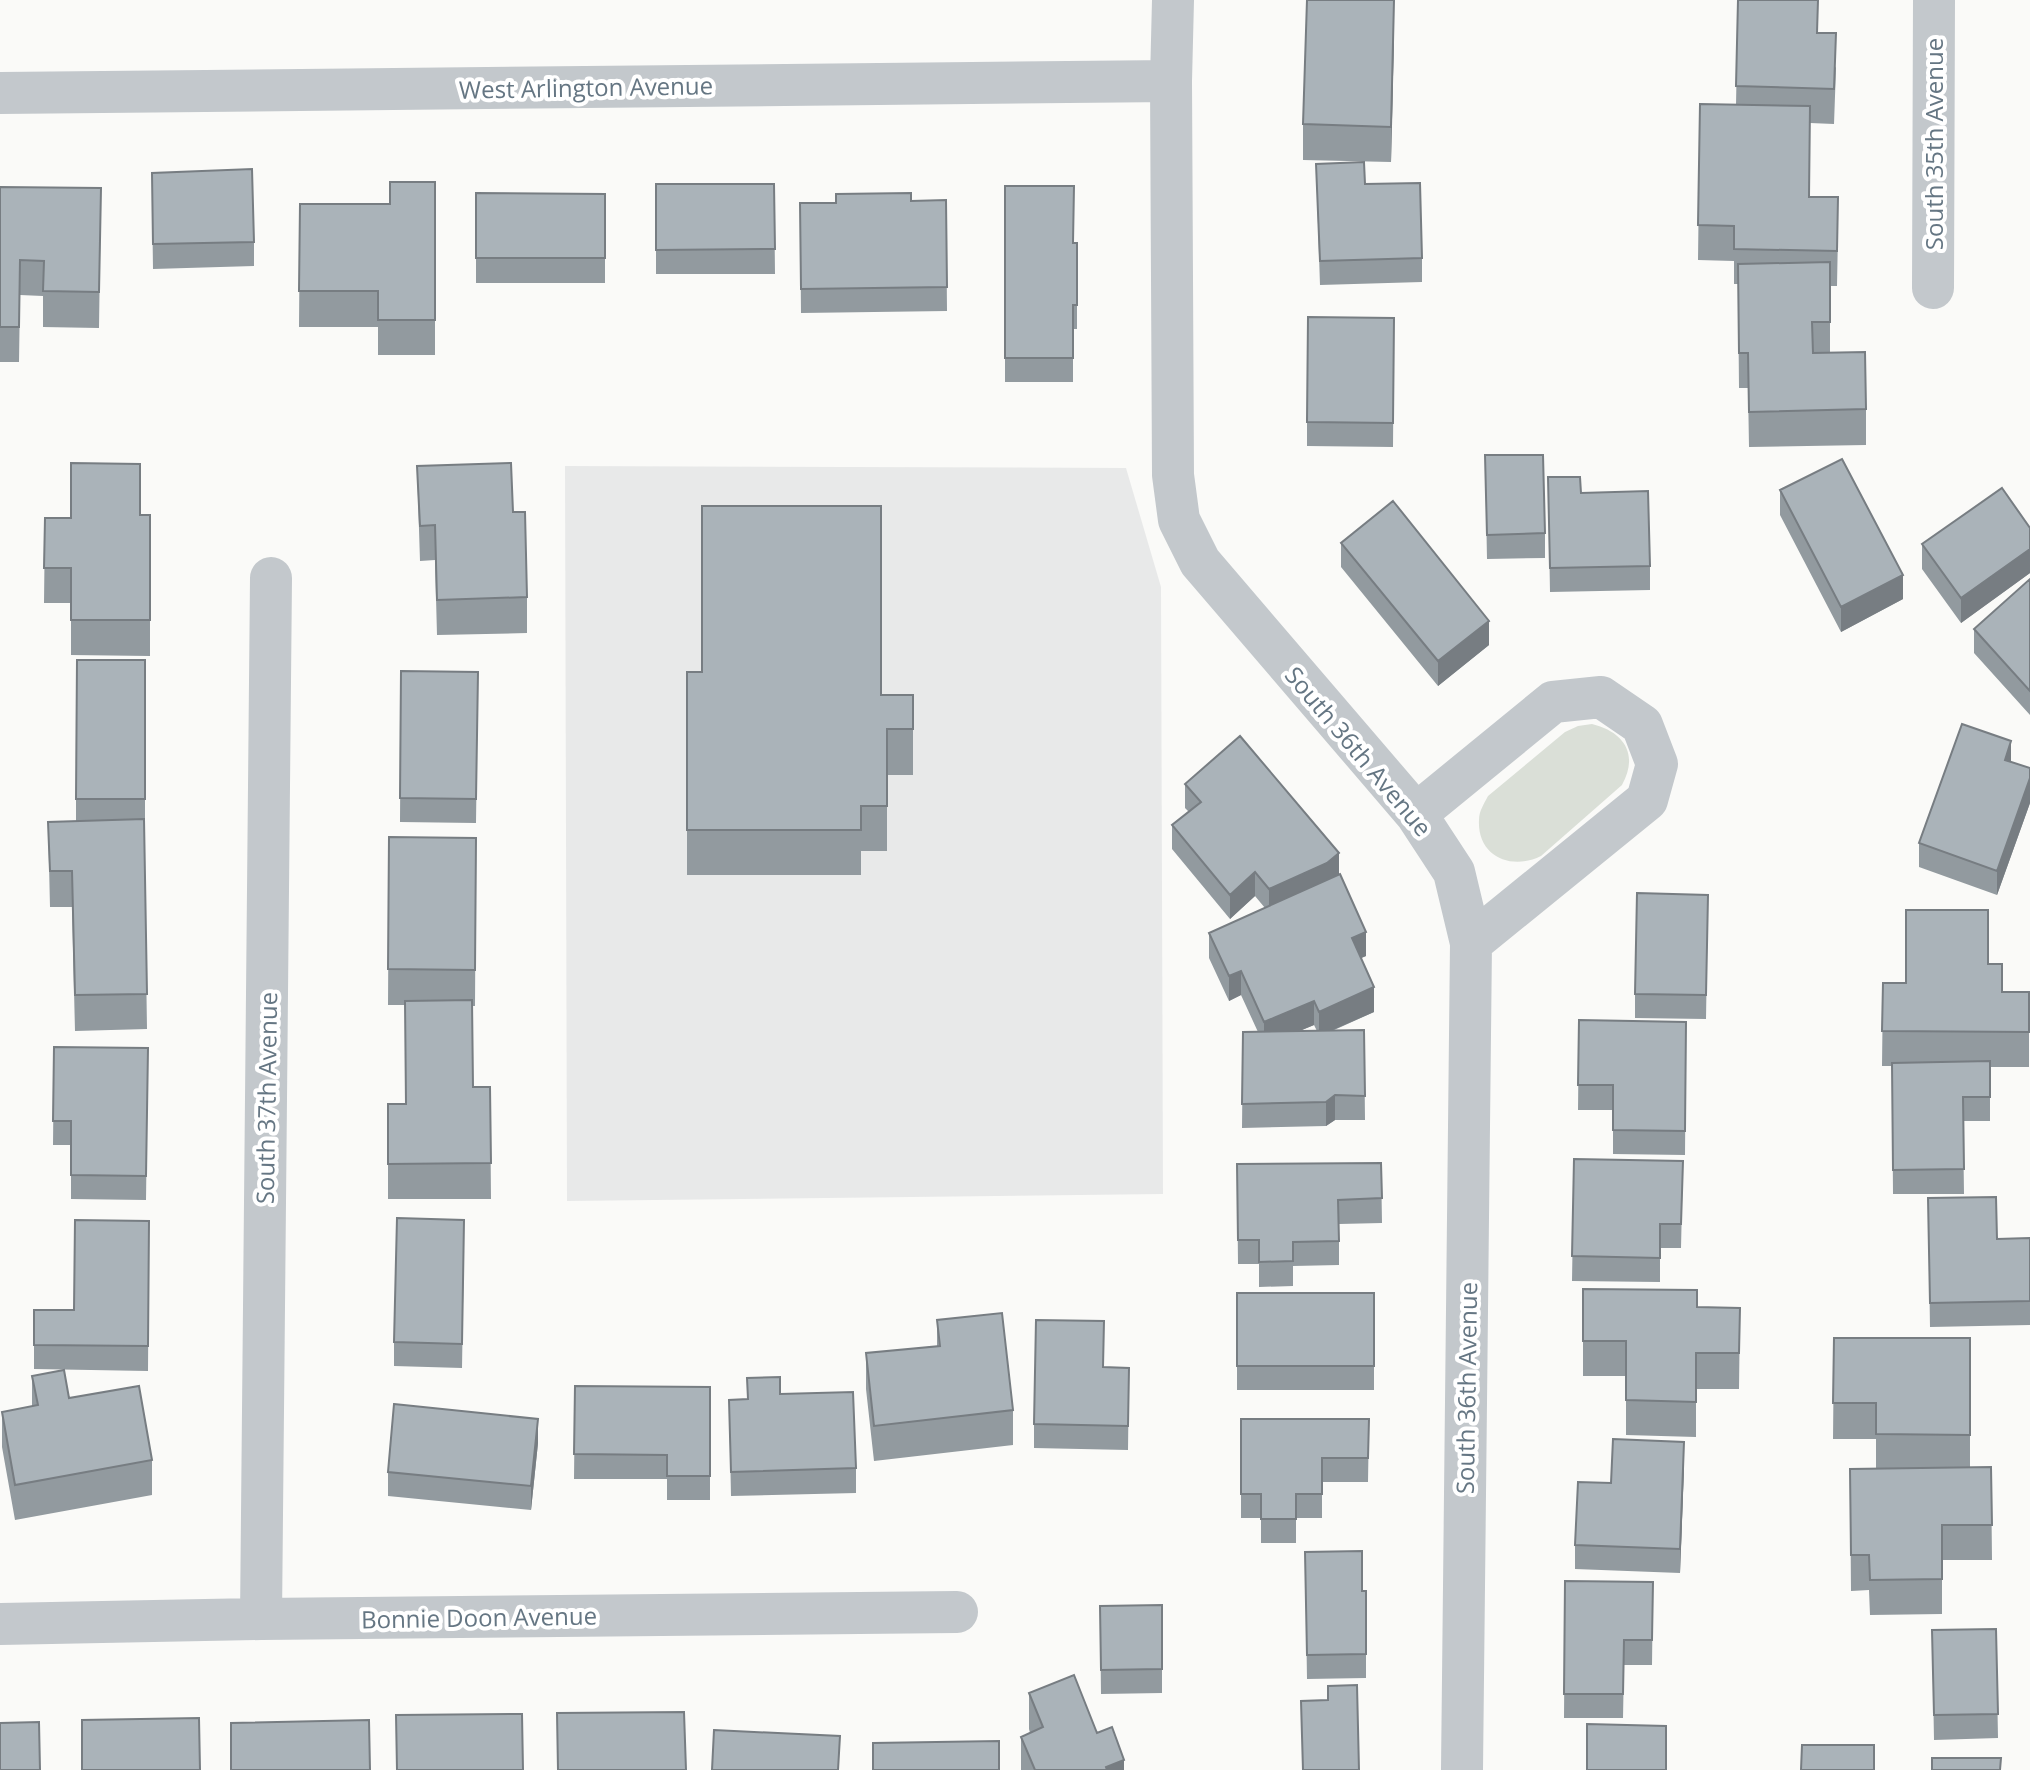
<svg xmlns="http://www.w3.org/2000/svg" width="2030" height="1770" viewBox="0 0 2030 1770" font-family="'Open Sans',sans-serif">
<rect width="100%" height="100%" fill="#fafaf8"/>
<path fill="#e8e9e9" d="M565 466 1126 468 1161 587 1163 1194 567 1201Z"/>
<path fill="#dadfd7" d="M1592 724C1624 732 1639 754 1622 785L1541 856C1511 871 1477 856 1479 820 1479 811 1484 804 1488 796L1565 732 1578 726Z"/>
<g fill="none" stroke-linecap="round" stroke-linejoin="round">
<path stroke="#c3c8cc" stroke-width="42" d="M1173 0 1171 81 1173 475 1179 520 1200 562 1416 814 1454 872 1471 943 1462 1770
M0 93 1171 81
M1933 288 1934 0
M1416 814 1553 702 1601 697 1642 725 1657 764 1647 800 1471 943
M261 1619 271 578
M0 1624 261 1619 957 1612"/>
</g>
<path fill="#929a9f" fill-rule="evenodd" d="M1738 0 1818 33 1836 68 1834 124 1810 123V197L1838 233 1837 286H1830V353L1866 409V445L1749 447 1748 388H1739L1738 284H1734V261L1698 260 1700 104 1736 105Z
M1394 34 1391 162 1303 160V124Z
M1316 164 1365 184 1422 258V282L1320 285Z
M435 182V355H378V327H299L300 204H390Z
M656 184H774L775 274H656Z
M1005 186 1074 243H1077V329H1073V382H1005Z
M0 187 101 188 99 328 43 327V296L20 295 19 362H0Z
M476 193 605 194V283H476Z
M152 197 254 242V266L153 269Z
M946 200 947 311 801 313 800 203Z
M1394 318 1393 447 1307 446V422Z
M1485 455 1545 533V558L1487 559Z
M417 466 513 512 527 597V633L437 635 435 560 420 561Z
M1548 477 1581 493 1650 566V590L1550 592Z
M1780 490 1903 599 1841 632 1780 515Z
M140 515H150V656L71 655V603H44L45 518Z
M2030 528V573L1961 623 1922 569V544Z
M1341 543 1489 645 1438 686 1341 567Z
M2030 579V715L1974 653V629Z
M145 660V824H144L147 1029 75 1031 72 907H50L48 822 76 821V799Z
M401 671 478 672 476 823 400 822Z
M687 672 881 695H913V775H887V851H861V875H687Z
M2011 762 2030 768V803L1997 895 1919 867V843Z
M1185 784 1339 875 1366 956 1361 958 1374 1012 1332 1031 1364 1030 1365 1120H1335L1326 1126 1242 1128 1243 1032H1258L1241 995 1229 1001 1209 958V933L1265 908 1255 896 1230 919 1172 849V825L1189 812 1185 808ZM1314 1025 1317 1031H1299Z
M389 837 476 838 475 1006H472L473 1087H490L491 1199H388V1104H406L405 1005H388Z
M1708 895 1706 1019 1635 1018V994Z
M1988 964 2002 992H2029V1067H1990V1121H1963L1964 1194H1893L1892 1066H1882L1883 983H1906Z
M1579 1020 1686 1022 1685 1155 1613 1154V1110H1578Z
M54 1047 148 1048 146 1200 71 1199V1145H53Z
M1574 1159 1683 1161 1681 1248H1660V1282L1572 1281Z
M1381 1163 1382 1223 1339 1224V1265L1293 1266V1286L1259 1287V1264H1238L1237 1164Z
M1928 1198 1997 1239 2030 1238V1325L1930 1327Z
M149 1221 148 1371 34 1369V1310H74Z
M464 1244 462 1368 394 1366V1342Z
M1583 1289 1697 1307 1740 1308 1739 1389H1696V1437L1626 1435V1376H1583Z
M1237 1293H1374V1390H1237Z
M937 1320 1013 1410V1445L874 1461 866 1389V1353L937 1346Z
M1834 1338H1970V1468L1991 1467 1992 1560H1942V1614L1870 1615 1869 1590 1851 1591 1850 1469H1876V1439H1833Z
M1104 1367 1129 1368 1128 1450 1034 1448V1424Z
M32 1376 69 1398 152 1460V1495L15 1520 2 1447V1412L32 1406Z
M575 1386 710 1387V1500H667V1479H574Z
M780 1394 856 1468V1493L731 1496 729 1400 747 1399Z
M1241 1419H1369L1368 1482H1322V1518H1296V1543H1261V1518H1241Z
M538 1443 531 1510 388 1496V1472Z
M1684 1466 1680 1573 1575 1569V1545L1611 1483Z
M1305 1552 1366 1654V1678L1307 1679Z
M1565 1581 1653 1582 1652 1665H1624L1623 1718H1564Z
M1100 1606 1162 1669V1693L1101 1694Z
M1996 1629 1998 1738 1934 1740 1932 1630Z
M1029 1693 1124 1770H1021V1737L1030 1733 1029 1729Z"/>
<path fill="#777d82" d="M1394 0V34L1391 162V127Z
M2030 549V573L1961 623V598Z
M1903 575V599L1841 632V607Z
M1489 621V645L1438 686V661Z
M2011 741V766L2005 760Z
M2030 778V803L1997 895V871Z
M1339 853V877L1269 913V889Z
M1255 872V896L1230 919V895Z
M1366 932V956L1352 962V938Z
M1241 971V995L1229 1001V976Z
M1374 987V1012L1319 1036V1012Z
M1314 1001V1025L1264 1046V1022Z
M1335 1095V1120L1326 1126V1102Z
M538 1419V1443L531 1510V1486Z
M1684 1442V1466L1680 1573V1549Z
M1124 1760V1770H1106V1767Z"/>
<path fill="#aab3b9" stroke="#777d82" stroke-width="2" d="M1307 0H1394L1391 127 1303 124Z
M1738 0H1818L1817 33H1836L1834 89 1736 86Z
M1700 104 1810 106 1809 197H1838L1837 251 1734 249V226L1698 225Z
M1364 162 1365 184 1420 183 1422 258 1320 261 1316 164Z
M252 169 254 242 153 244 152 173Z
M390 182H435V320H378V291H299L300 204H390Z
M656 184H774L775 249 656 250Z
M1005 186H1074L1073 243H1077V305H1073V358H1005Z
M0 187 101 188 99 292 43 291 44 261 20 260 19 327H0Z
M476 193 605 194V258H476Z
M911 193V201L946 200 947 287 801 289 800 203H836V194Z
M1830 262V322H1812L1813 353 1865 352 1866 409 1749 412 1748 353H1739L1738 264Z
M1308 317 1394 318 1393 423 1307 422Z
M1485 455H1543L1545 533 1487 535Z
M1842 459 1903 575 1841 607 1780 490Z
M71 463 140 464V515H150V620H71V568H44L45 518H71Z
M511 463 513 512H525L527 597 437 600 435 525 420 526 417 466Z
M1548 477H1580L1581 493 1648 491 1650 566 1550 568Z
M2002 488 2030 528V549L1961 598 1922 544Z
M1393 501 1489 621 1438 661 1341 543Z
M702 506H881V695H913V729H887V806H861V830H687V672H702Z
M2030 579V691L1974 629Z
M77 660H145V799H76Z
M401 671 478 672 476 799 400 798Z
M1962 724 2011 741 2005 760 2030 768V778L1997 871 1919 843Z
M1240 736 1339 853 1327 863 1269 889 1255 872 1230 895 1172 825 1201 802 1185 784Z
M144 819 147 994 75 995 72 871H50L48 822Z
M389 837 476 838 475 970 388 969Z
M1340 874 1366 932 1352 938 1374 987 1319 1012 1314 1001 1264 1022 1241 971 1229 976 1209 933Z
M1637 893 1708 895 1706 995 1635 994Z
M1906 910H1988V964H2002V992H2029V1032L1882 1031 1883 983H1906Z
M472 1000 473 1087H490L491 1163 388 1164V1104H406L405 1001Z
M1579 1020 1686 1022 1685 1131 1613 1130V1085H1578Z
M1364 1030 1365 1096 1335 1095 1326 1102 1242 1104 1243 1032Z
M54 1047 148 1048 146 1176 71 1175V1121H53Z
M1990 1061V1097H1963L1964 1169 1893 1170 1892 1063Z
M1574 1159 1683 1161 1681 1224H1660V1258L1572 1256Z
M1381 1163 1382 1198 1338 1200 1339 1241 1293 1242V1261L1259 1262V1240H1238L1237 1164Z
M1996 1197 1997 1239 2030 1238V1301L1930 1303 1928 1198Z
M397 1218 464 1220 462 1344 394 1342Z
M75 1220 149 1221 148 1346 34 1345V1310H74Z
M1583 1289 1697 1290V1307L1740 1308 1739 1353H1696V1402L1626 1400V1341H1583Z
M1237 1293H1374V1366H1237Z
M1002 1313 1013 1410 874 1426 866 1353 940 1346 937 1320Z
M1036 1320 1104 1321 1103 1367 1129 1368 1128 1426 1034 1424Z
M1834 1338H1970V1435L1876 1434V1403H1833Z
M64 1370 69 1398 139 1386 152 1460 15 1485 2 1412 38 1405 32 1376Z
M780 1377V1394L853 1392 856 1468 731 1472 729 1400 748 1399 747 1378Z
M575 1386 710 1387V1476H667V1455L574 1454Z
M394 1404 538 1419 531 1486 388 1472Z
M1241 1419H1369L1368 1458H1322V1494H1296V1519H1261V1494H1241Z
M1613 1439 1684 1442 1680 1549 1575 1545 1578 1482 1611 1483Z
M1991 1467 1992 1525H1942V1579L1870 1580 1869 1555H1851L1850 1469Z
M1362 1551V1591H1366V1654L1307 1655 1305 1552Z
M1565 1581 1653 1582 1652 1640H1624L1623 1694H1564Z
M1162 1605V1669L1101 1670 1100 1606Z
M1996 1629 1998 1714 1934 1715 1932 1630Z
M1074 1675 1097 1733 1112 1727 1124 1760 1106 1767 1107 1770H1035L1021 1737 1043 1727 1029 1693Z
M1357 1685 1359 1770H1303L1301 1701 1328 1700V1686Z
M684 1712 686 1770H558L557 1713Z
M522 1714 523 1770H397L396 1715Z
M199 1718 200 1770H82V1720Z
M369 1720 370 1770H231V1723Z
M39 1722 40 1770H0V1723Z
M1587 1724 1666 1726V1770H1587Z
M714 1730 840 1736 838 1770H712Z
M999 1741V1770H873V1743Z
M1802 1745H1874V1770H1801Z
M1932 1758H2001L2000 1770H1932Z"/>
<g text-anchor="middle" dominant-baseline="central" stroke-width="8" stroke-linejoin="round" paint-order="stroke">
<g font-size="24" fill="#657683" stroke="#fff">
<text transform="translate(586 87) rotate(-1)">West Arlington Avenue</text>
<text transform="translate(1933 144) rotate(-90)">South 35th Avenue</text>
<text transform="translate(1359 751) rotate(50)">South 36th Avenue</text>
<text transform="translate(266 1098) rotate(-89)">South 37th Avenue</text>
<text transform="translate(1466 1388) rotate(-89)">South 36th Avenue</text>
<text transform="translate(479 1617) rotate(-1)">Bonnie Doon Avenue</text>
</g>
</g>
</svg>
